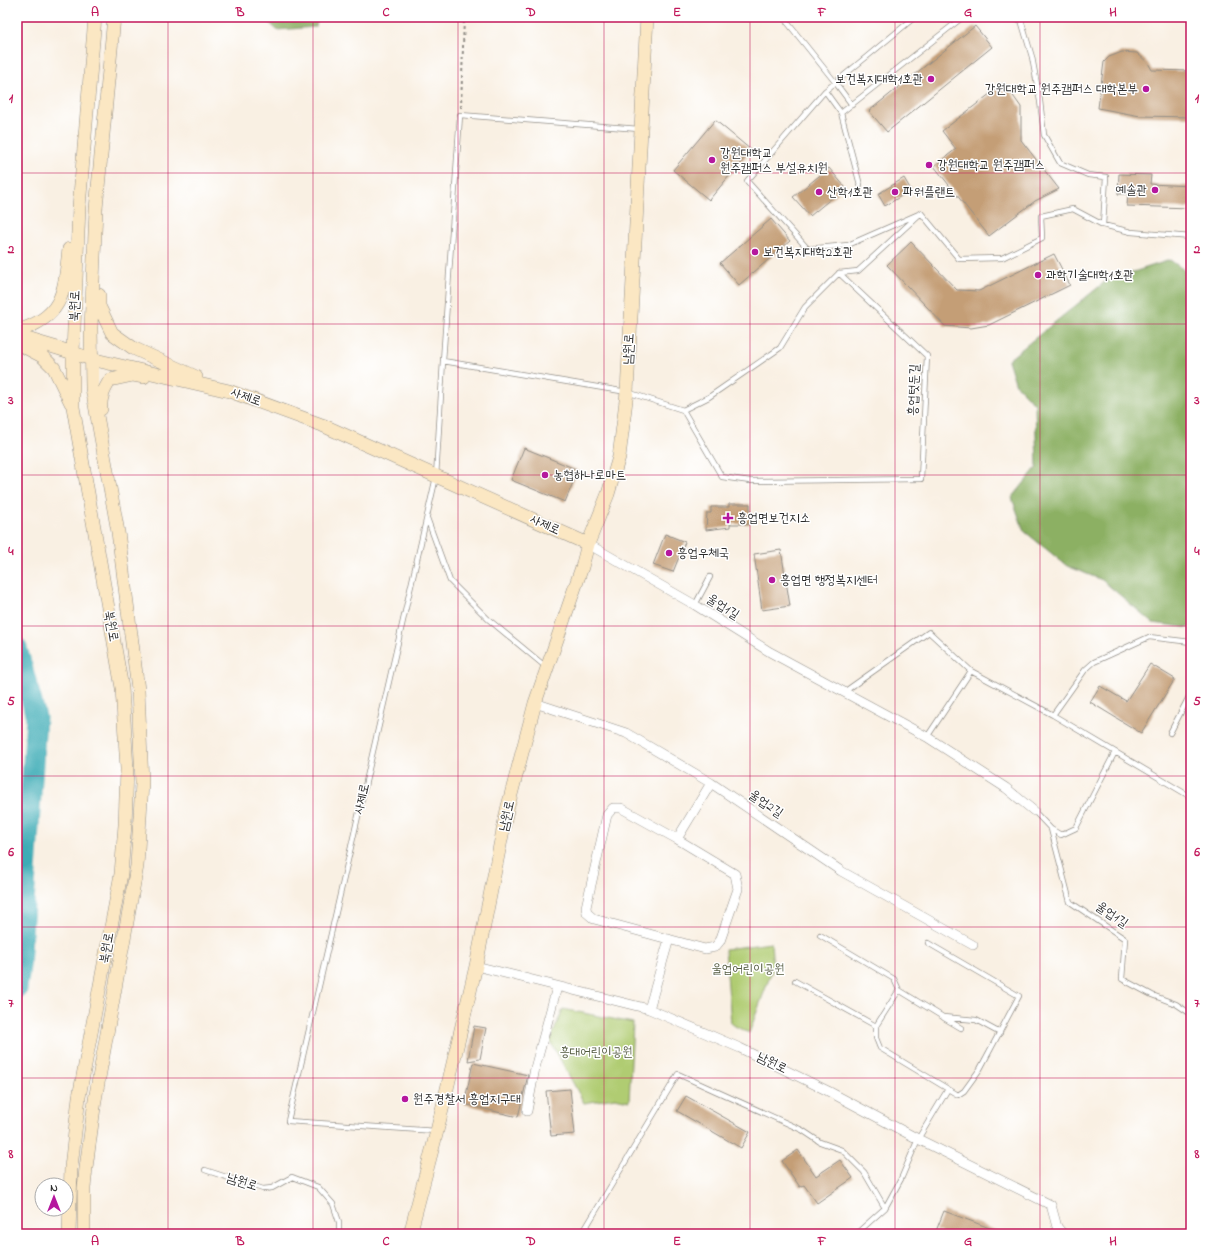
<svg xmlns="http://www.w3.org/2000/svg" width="1208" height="1251" viewBox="0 0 1208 1251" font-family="'Indie Flower','Poor Story',sans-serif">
<rect width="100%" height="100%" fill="#fff"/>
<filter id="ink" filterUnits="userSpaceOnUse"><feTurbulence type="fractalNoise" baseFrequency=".025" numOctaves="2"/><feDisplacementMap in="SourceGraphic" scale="8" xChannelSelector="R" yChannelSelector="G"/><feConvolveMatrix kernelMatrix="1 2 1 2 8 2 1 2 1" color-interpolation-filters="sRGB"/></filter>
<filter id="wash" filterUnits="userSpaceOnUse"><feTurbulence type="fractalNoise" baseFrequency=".012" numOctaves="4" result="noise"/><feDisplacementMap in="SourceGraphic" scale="16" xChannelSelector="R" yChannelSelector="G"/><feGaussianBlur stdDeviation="0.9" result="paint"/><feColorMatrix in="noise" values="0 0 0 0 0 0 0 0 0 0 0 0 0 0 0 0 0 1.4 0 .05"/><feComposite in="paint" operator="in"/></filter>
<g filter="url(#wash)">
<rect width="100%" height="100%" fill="#f9f0e3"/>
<path fill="#b0cc72" stroke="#6e7c4e" d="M771 943 773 968 749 1033 731 1024 725 949Z
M563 1009 633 1023 629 1101 615 1098 584 1103 550 1041Z"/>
<path fill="#8cb064" stroke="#5c6e48" d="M263 17H318L316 27 277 30Z
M1170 260 1191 275V628L1153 623 1102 580 1067 566 1024 531 1012 498 1037 467 1035 404 1016 385 1008 360 1106 281Z"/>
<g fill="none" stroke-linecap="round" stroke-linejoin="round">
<path stroke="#3cacb6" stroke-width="21" d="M17 648 36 717 20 966 17 989"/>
</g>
<g id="blocks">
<path fill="#c49e76" d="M975 26 992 47 887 132 869 111Z
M1122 52 1137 53 1148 63 1152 70 1191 71V117L1140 116 1098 108 1104 62 1109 57Z
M1004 83 1021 107V140L1059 189 1035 201 989 236 934 166 956 149 942 131Z
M715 120 751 150 709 200 673 170Z
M829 168 845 187 810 216 793 197Z
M1119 174 1151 175 1150 184 1191 186V208L1127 206 1128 194H1118Z
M904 178 911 190 885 206 878 194Z
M771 219 790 241 739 285 720 263Z
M911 242 957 290 979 291 1054 254 1070 285 989 325 971 328 945 326 887 265Z
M524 448 578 470 565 502 511 480Z
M729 504H750V524H730V527L706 530 707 513H711V507H729Z
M665 534 685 542 673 572 653 565Z
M781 550 790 606 762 610 754 554Z
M1150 664 1175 679 1141 733 1090 702 1100 686 1126 701Z
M474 1026 486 1028 480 1059 468 1061Z
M473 1063 528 1075 518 1117 464 1104Z
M570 1089 575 1134 551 1136 546 1091Z
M686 1096 750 1132 741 1148 677 1111Z
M798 1150 816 1176 840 1160 853 1178 817 1203 804 1185 800 1187 782 1161Z
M944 1211 1003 1233 1002 1234H945L936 1231Z"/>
</g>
</g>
<g filter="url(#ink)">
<use href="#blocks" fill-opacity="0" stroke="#928e87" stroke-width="1"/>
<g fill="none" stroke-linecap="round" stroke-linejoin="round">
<defs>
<path id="lane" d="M783 17 835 82 852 105
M915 17 825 91 747 181 808 249 848 245 921 213
M1005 17 1021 20 1032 57 1040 101 1044 135 1060 163 1088 175 1106 177 1103 225
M825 91 841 113 860 185
M841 113 963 17
M839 273 858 271 921 213 959 259 1002 258 1042 238 1041 216 1073 209 1103 225 1131 232 1191 237
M443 361 460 115 639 129
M683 410 722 477 750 481 921 479 927 356 839 273
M427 518 450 581 488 619 546 667
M695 605 710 577
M844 692 929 632 971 671
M1053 715 1085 670 1094 662 1149 637 1191 642
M1170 733 1191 693
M927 737 971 671 1053 715 1191 797
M1034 811 1051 829 1061 835 1076 828 1115 752
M1051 829 1070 902 1125 939 1122 979 1152 995 1176 1004 1191 1014
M820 935 894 979 899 990 943 1017 976 1020 1000 1033
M795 981 876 1026
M899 990 876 1026V1038L880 1048 958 1095 964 1091 980 1069 1019 996 928 943
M944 1018 961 1028
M436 1131 288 1121 436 477 443 361 627 392 683 410 709 397 780 348 805 307 839 273
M205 1170 263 1189 272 1188 292 1177 318 1187 333 1204 339 1222V1234
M582 1234 678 1074 802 1130 820 1142 842 1150 864 1172 885 1208
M856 1234 885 1208 901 1179 918 1139 948 1089"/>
<path id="street" d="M588 544 695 605 770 652 927 737 1006 788 1034 811
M535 703 626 733 711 783 841 871 973 945
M613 808H621L677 839 735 874 738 889 720 941 715 947 705 949 594 919 587 913 586 907 607 815Z
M677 839 711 783
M476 966 649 1009 740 1048 828 1091 918 1139 1051 1205 1057 1227 1063 1234
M649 1009 669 939
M527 1111 535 1068 557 987"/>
<path id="secondary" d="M99 295V306L112 333 133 348 196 377
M17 331C64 317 64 292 69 249
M17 336C42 344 67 350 91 359L229 391 322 425 588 544
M17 343 42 356 54 368 71 403
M101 409C100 397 104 390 110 380L133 375 144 377
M69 1234 71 1167 79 1097 121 874 125 825 127 769 122 688 73 407V352L79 207 95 17
M84 1234V1188L86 1168 95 1100 137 866 142 783 138 690 118 532 92 388 91 328 96 209 114 17
M410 1234 437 1131 476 966 507 810 535 703 582 567 588 544 608 494 619 457 623 425 627 392 647 17"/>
</defs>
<use href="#lane" stroke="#928e87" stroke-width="6"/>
<use href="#street" stroke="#928e87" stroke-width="10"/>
<use href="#secondary" stroke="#928e87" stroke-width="14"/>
<path stroke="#928e87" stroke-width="2" stroke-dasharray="3 3" stroke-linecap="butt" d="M461 108 464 17"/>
<use href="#lane" stroke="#fff" stroke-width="4.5"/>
<use href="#street" stroke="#fff" stroke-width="9"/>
<use href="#secondary" stroke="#fbe7c3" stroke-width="13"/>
</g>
</g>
<path fill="none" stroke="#c2185b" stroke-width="1" stroke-opacity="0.55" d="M168 17V1234M313 17V1234M458 17V1234M604 17V1234M750 17V1234M895 17V1234M1040 17V1234M17 173H1191M17 324H1191M17 475H1191M17 626H1191M17 776H1191M17 927H1191M17 1078H1191"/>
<g fill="#b5179e" stroke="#fff" stroke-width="1.5">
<circle cx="931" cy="79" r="4"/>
<circle cx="1146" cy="89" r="4"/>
<circle cx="712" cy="160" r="4"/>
<circle cx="929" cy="165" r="4"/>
<circle cx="1155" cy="190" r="4"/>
<circle cx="819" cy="192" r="4"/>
<circle cx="895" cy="192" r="4"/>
<circle cx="755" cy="252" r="4"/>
<circle cx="1038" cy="275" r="4"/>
<circle cx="545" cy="475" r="4"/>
<path d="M726 512h4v4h4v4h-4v4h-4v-4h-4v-4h4z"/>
<circle cx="669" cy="553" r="4"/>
<circle cx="772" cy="580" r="4"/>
<circle cx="405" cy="1099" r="4"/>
</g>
<g text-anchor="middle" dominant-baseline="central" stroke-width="3" stroke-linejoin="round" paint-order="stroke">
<g font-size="13" fill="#2b2b2b" stroke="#fff" text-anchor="start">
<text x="923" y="79" text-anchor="end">보건복지대학1호관</text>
<text x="1138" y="89" text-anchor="end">강원대학교 원주캠퍼스 대학본부</text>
<text x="720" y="153">강원대학교<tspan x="720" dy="15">원주캠퍼스 부설유치원</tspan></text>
<text x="937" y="165">강원대학교 원주캠퍼스</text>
<text x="1147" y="190" text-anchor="end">예솔관</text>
<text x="827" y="192">산학1호관</text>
<text x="903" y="192">파워플랜트</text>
<text x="763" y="252">보건복지대학2호관</text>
<text x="1046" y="275">과학기술대학1호관</text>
<text x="553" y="475">농협하나로마트</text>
<text x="737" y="518">흥업면보건지소</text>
<text x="677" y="553">흥업우체국</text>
<text x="780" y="580">흥업면 행정복지센터</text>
<text x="413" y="1099">원주경찰서 흥업지구대</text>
</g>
<g font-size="13" fill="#2b2b2b" stroke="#fff">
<text transform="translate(75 306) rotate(-88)">북원로</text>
<text transform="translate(629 349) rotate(-87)">남원로</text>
<text transform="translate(914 390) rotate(-88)">흥업텃둔길</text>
<text transform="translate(246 397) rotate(20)">사제로</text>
<text transform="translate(545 525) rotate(24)">사제로</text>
<text transform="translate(723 607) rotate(32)">울업1길</text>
<text transform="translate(111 626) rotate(80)">북원로</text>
<text transform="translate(362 799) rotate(-77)">사제로</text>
<text transform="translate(766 804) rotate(34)">울업2길</text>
<text transform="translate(507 816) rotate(-77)">남원로</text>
<text transform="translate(1112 915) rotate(34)">울업1길</text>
<text transform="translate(107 948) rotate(-80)">북원로</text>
<text transform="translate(772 1063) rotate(26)">남원로</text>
<text transform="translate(242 1182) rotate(18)">남원로</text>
</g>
<g font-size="13" fill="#535b40" stroke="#fff">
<text x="748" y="969">울업어린이공원</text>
<text x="596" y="1052">흥대어린이공원</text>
</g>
</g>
<rect width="1208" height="1251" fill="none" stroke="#fff" stroke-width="44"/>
<g transform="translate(54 1197)"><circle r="19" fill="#ffffff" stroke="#aaaaaa"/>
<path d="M0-3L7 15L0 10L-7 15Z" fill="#b5179e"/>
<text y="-6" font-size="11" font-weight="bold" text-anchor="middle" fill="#2b2b2b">N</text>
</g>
<rect x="22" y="22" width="1164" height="1207" fill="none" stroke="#c2185b" stroke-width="1.5"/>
<g font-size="13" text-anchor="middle" font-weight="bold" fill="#c2185b">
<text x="95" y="16">A</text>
<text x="240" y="16">B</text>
<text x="386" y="16">C</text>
<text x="531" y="16">D</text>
<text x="677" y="16">E</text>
<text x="822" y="16">F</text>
<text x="968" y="16">G</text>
<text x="1113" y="16">H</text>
<text x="11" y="102">1</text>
<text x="1197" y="102">1</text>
<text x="11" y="253">2</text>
<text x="1197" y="253">2</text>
<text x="11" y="404">3</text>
<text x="1197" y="404">3</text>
<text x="11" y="555">4</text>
<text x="1197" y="555">4</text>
<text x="11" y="705">5</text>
<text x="1197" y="705">5</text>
<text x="11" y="856">6</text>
<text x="1197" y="856">6</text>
<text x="11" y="1007">7</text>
<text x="1197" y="1007">7</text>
<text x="11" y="1158">8</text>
<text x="1197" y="1158">8</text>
<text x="95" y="1245">A</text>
<text x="240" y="1245">B</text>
<text x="386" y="1245">C</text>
<text x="531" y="1245">D</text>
<text x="677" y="1245">E</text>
<text x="822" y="1245">F</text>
<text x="968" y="1245">G</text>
<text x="1113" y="1245">H</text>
</g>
</svg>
